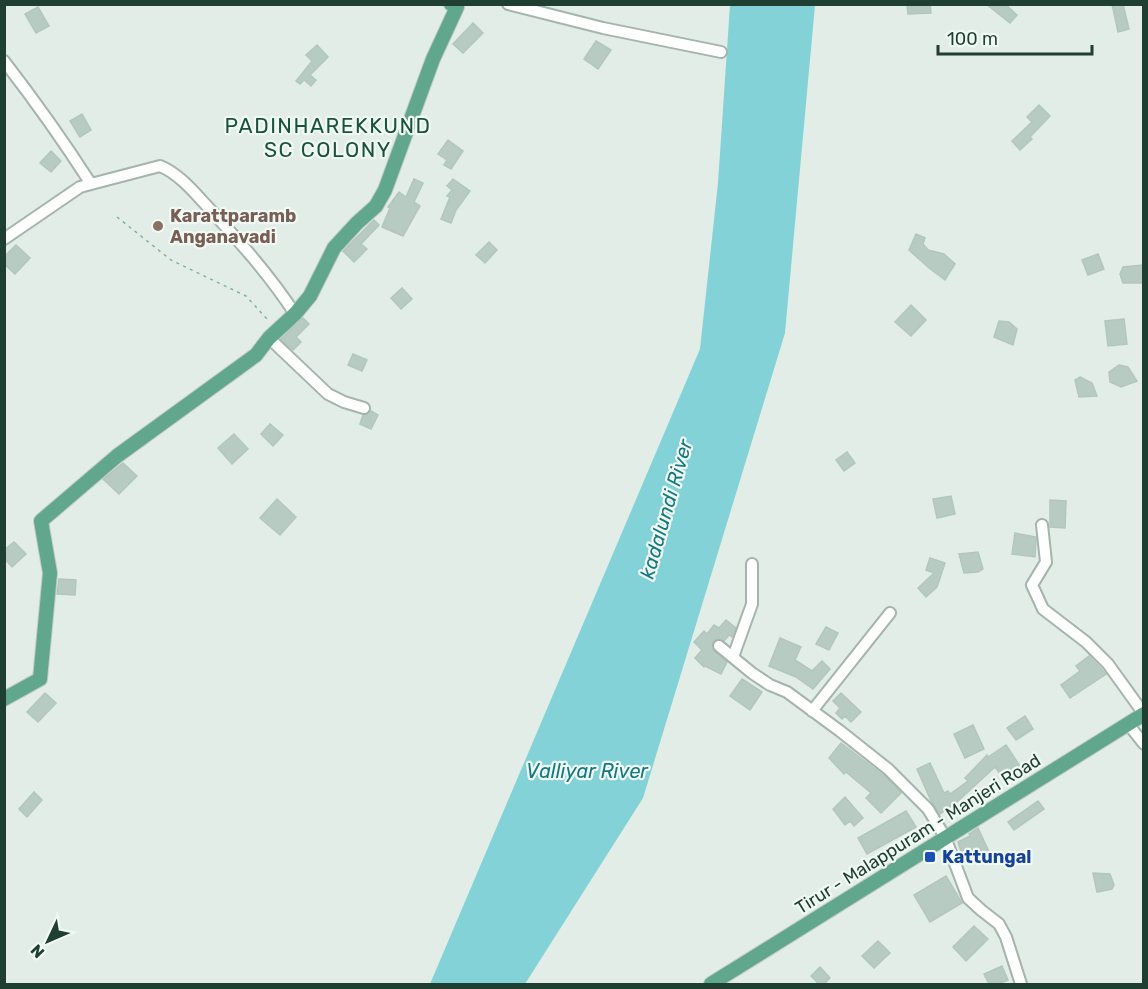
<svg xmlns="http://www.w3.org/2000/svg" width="1148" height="989" viewBox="0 0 1148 989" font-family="Rubik,sans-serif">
<rect width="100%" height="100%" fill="#e1ede6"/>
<path fill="#83d2d7" d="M730 5H815L785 333 643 798 525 984H430L700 349 718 183Z"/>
<path fill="#b8cbc2" stroke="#b2c7bc" stroke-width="1.5" d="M907 4H930L931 13 908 14Z
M986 4H1005L1017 15 1010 23Z
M1112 4H1123L1129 29 1118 32Z
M38 7 49 26 36 33 25 14Z
M473 23 483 33 463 53 453 44Z
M596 41 611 50 598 69 584 59Z
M317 45 328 57 310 75 316 80 311 86 304 80 300 84 296 81 312 61 306 55Z
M1039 105 1050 116 1030 137 1032 139 1020 150 1012 141 1032 122 1027 117Z
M82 114 91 130 80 137 70 121Z
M448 140 463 151 451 169 444 165 447 160 438 154Z
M51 151 61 161 51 172 40 163Z
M414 179 423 183 414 202 420 206 403 236 382 227 390 208 388 207 399 192 406 197Z
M453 179 470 191 456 210 451 223 441 219 450 197 447 196 452 190 447 186Z
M374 220 379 225 361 244 367 249 354 262 343 251Z
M916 234 925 238 923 244 928 250 944 254 955 264 945 280 929 268 909 250Z
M489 242 497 250 485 263 476 255Z
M16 245 30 258 15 274 4 264V257Z
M1098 254 1104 269 1088 275 1082 260Z
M1143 265V283H1123L1120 274 1123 267Z
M402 288 412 299 401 309 391 298Z
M911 305 926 320 911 336 895 322Z
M303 318 309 324 296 337 301 342 293 350 281 339Z
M1124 319 1127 344 1108 346 1105 321Z
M999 321 1009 322 1017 329 1013 345 994 337Z
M353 354 367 360 362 371 348 365Z
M1119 365 1128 367 1137 381 1121 387 1110 382 1109 372Z
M1080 377 1092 383 1097 396 1079 397 1075 380Z
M371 411 378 415 371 429 360 424 363 415Z
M270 424 283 435 273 446 261 434Z
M234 434 248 449 232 464 218 448Z
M847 452 855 463 844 471 836 460Z
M123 463 137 476 119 494 103 479Z
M951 496 955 514 937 518 933 499Z
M277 499 296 517 280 535 260 518Z
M1050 500 1066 501 1065 528 1050 527Z
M1015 533 1036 537 1035 557 1012 554Z
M14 542 26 554 12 567 4 558V550Z
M978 552 983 569 978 572 964 573 959 554Z
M930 558 945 563 937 587 926 597 918 588 934 573 926 570Z
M59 579 76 580 75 595 57 594Z
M726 620 736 628 732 637 729 635 724 641 716 639 712 645 714 651 727 662 721 674 705 666 704 667 695 658 702 650 694 642 704 631 707 634 714 625 719 628Z
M826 627 838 633 829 650 816 644Z
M780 638 801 647 795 660 812 671 822 661 830 669 813 689 796 677 769 666Z
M1089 656 1106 674 1070 698 1061 685 1080 671 1076 666Z
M742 679 762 692 750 710 730 696Z
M45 693 56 703 38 722 27 712Z
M841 693 861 712 851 722 845 716 842 719 836 713 840 708 833 701Z
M1025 716 1033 729 1016 740 1007 728Z
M973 725 984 749 965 758 954 734Z
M841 743 887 778 901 793 881 813 866 798 871 793 846 772 844 774 829 758Z
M1006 745 1020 766 1003 778 995 767 956 803 940 814 931 801 917 769 930 763 944 793 948 791 950 794 968 781 965 778 987 755 988 757Z
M34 792 42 800 27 817 19 809Z
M845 797 863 818 854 826 850 821 845 825 833 809Z
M1038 801 1044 809 1014 830 1008 822Z
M906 811 916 827 867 854 858 838Z
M978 828 992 858 982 862 980 856 964 862 958 842 970 836 969 834Z
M1093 873 1110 874 1114 885 1112 889 1097 892Z
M946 876 962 903 930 922 914 895Z
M974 926 988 939 966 961 953 947Z
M878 941 890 953 874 968 862 956Z
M1002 966 1008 980 998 984H989L984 974Z
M820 967 830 978 824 984H819L811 976Z"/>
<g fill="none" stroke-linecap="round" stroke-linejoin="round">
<defs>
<path id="minor" d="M508 4 603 28 721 52
M4 61C35 101 64 142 91 184L160 166C178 173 194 192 206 205 238 240 269 274 295 314
M4 239 80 187 91 184
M269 338 328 394 344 402 364 408
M1042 525 1046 562 1032 585 1043 609 1086 642 1108 664 1144 714
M719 646 752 673 770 685 787 692 840 731 888 769 928 809 945 837 968 898 981 910 999 924 1006 937 1021 984
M733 657 752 604V564
M812 711 890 613
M1128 724 1144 744"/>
<path id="major" d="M4 699 40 679 50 573 41 521 117 456 256 355 269 338 295 314 310 296 334 248 357 223 376 206 385 190 433 59 457 7 451 4
M711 984 1144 714"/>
</defs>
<use href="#minor" stroke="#a3b5ad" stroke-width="14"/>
<use href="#major" stroke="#c0c9c6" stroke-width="16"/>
<path stroke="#7eb49d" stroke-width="1.5" stroke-dasharray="3 4.5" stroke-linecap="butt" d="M117 217 171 260 246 296 268 320"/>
<use href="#minor" stroke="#fff" stroke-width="10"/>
<use href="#major" stroke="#61a78e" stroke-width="14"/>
</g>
<circle fill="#8d6e63" stroke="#f1f9f4" stroke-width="2" cx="158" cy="226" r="6"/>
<rect fill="#1a4fb4" stroke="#f1f9f4" stroke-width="2" x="924" y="851" width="12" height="12" rx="3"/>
<g text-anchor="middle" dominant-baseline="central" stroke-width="4.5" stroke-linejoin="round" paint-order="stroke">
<g font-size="18" font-weight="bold" fill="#785e54" stroke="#f1f9f4" text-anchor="start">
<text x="170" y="216">Karattparamb<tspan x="170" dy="21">Anganavadi</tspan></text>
</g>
<g font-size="18" fill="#1f3f33" stroke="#f1f9f4">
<text transform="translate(918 834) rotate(-32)">Tirur - Malappuram - Manjeri Road</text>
</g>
<g font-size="18" font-weight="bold" fill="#164399" stroke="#f1f9f4" text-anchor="start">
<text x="942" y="857">Kattungal</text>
</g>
<g font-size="20" font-style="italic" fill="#147981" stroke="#f1f9f4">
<text transform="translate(666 509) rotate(-74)">kadalundi River</text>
<text x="587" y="771">Valliyar River</text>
</g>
<g font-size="21" letter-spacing="1.5" fill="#19533f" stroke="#f1f9f4">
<text x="328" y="125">PADINHAREKKUND<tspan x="328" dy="24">SC COLONY</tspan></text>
</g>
</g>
<rect width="1148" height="989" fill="none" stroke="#1f3f33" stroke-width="12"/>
<g transform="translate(48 941) rotate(226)" stroke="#f1f9f4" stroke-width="4.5" paint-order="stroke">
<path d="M0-4.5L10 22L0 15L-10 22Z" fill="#1f3f33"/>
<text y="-9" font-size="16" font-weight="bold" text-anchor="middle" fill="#1f3f33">N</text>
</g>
<path d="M938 45v9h154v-9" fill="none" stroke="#1f3f33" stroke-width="3"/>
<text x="947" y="45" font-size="18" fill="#1f3f33" stroke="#f1f9f4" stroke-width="4.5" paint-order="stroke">100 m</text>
</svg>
